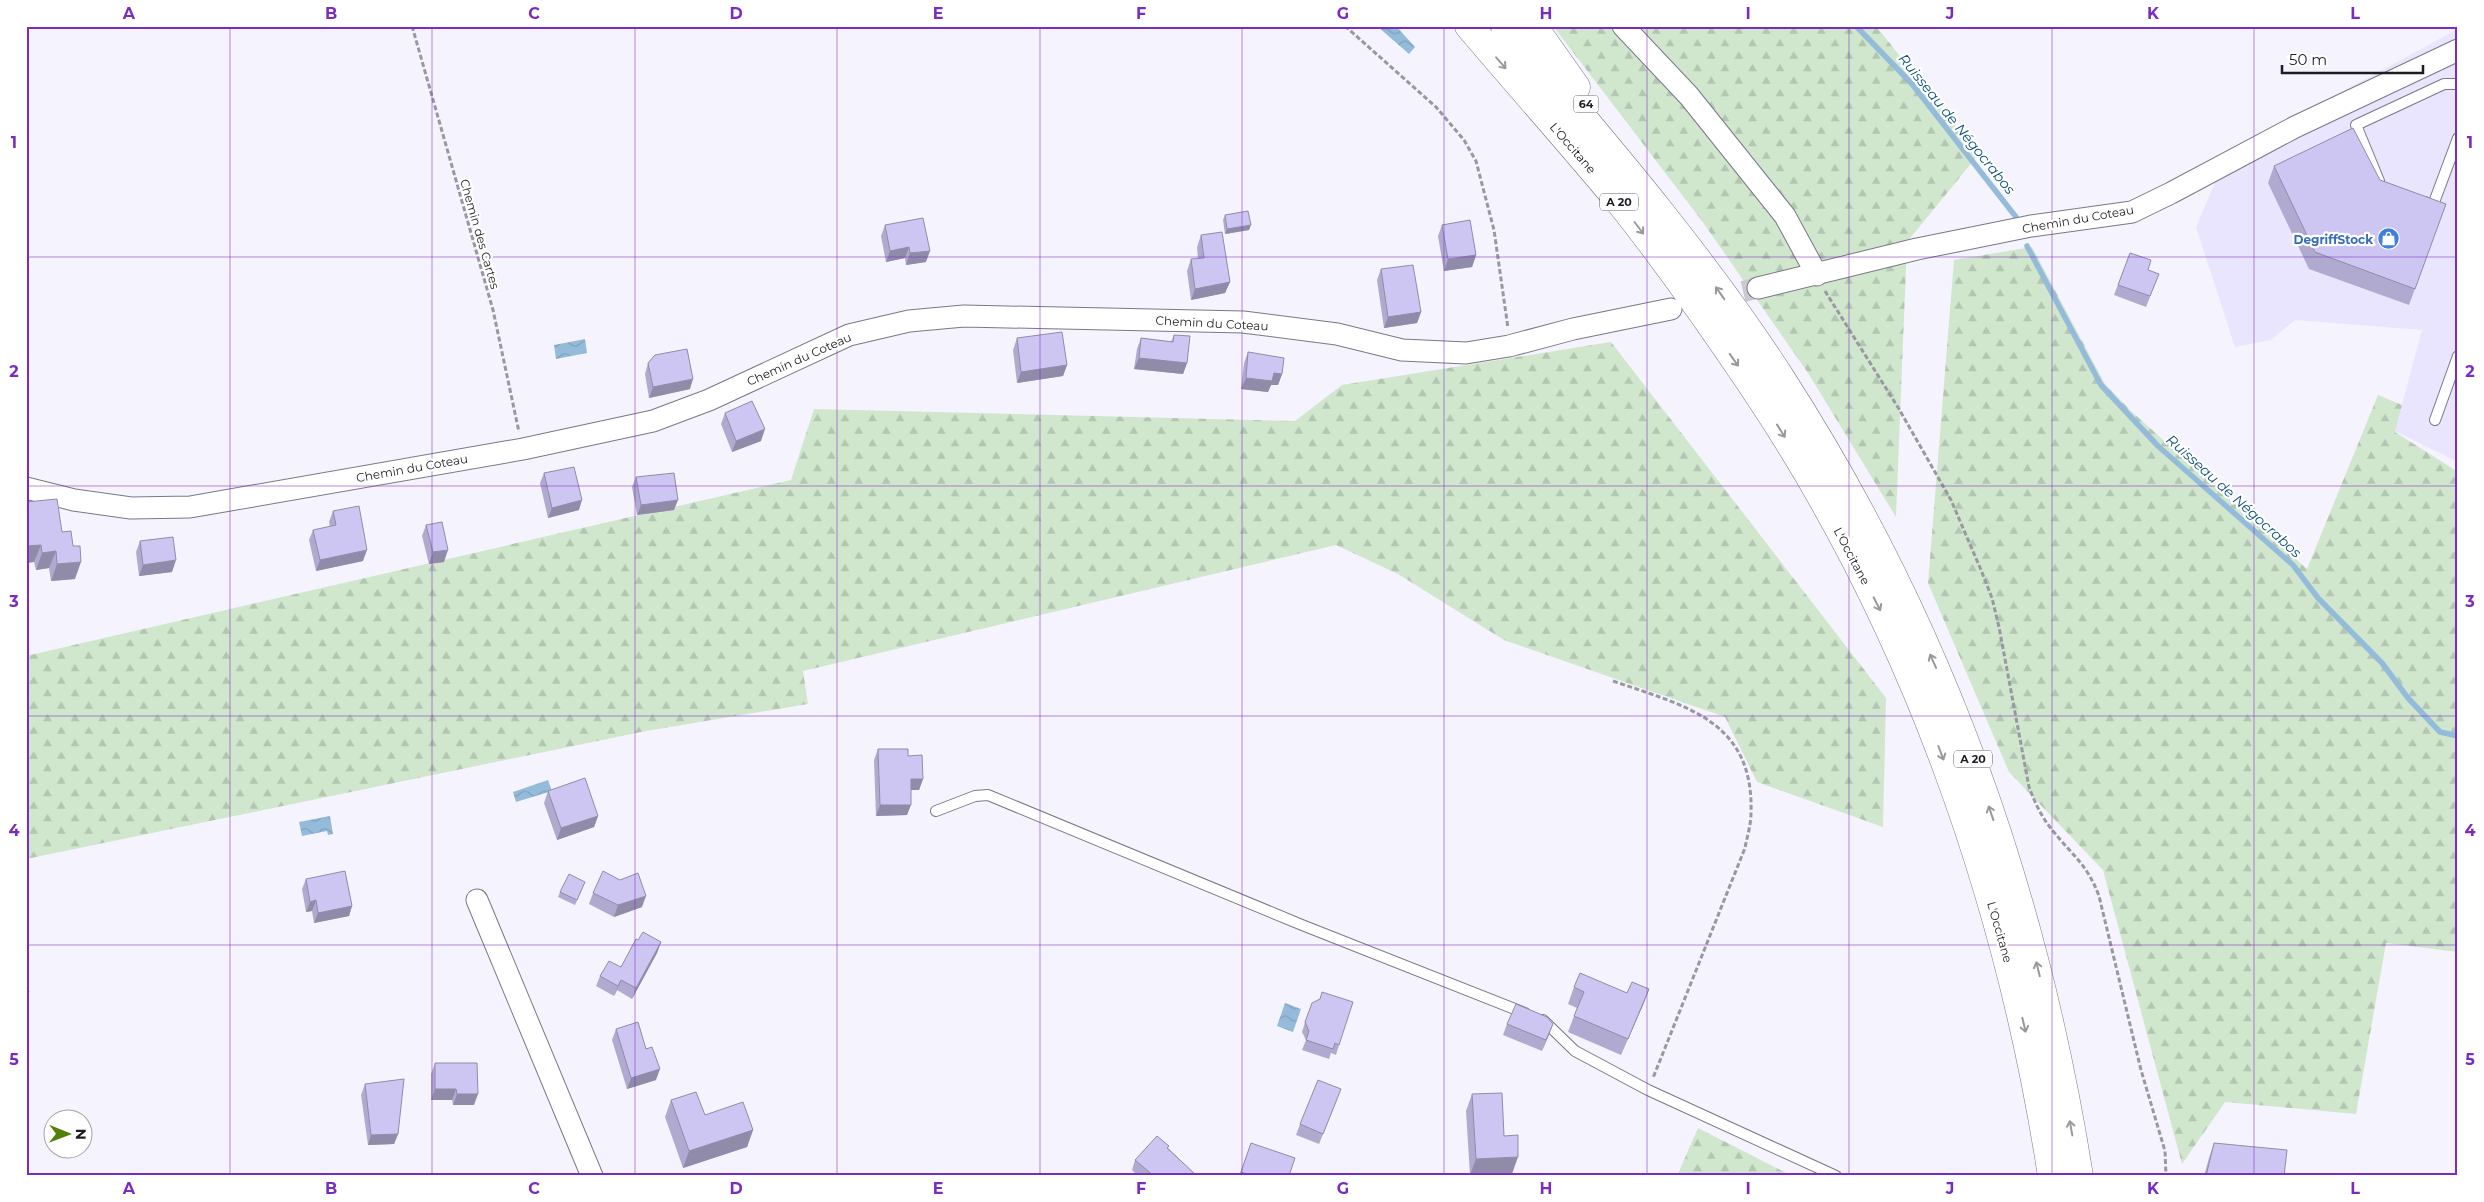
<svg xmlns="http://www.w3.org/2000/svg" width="2484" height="1202" font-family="Montserrat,sans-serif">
	<defs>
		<pattern id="forest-firs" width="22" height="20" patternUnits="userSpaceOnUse" patternTransform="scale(1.25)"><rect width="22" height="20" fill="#d0e7ce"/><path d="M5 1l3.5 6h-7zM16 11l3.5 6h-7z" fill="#b2c6b1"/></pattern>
		<pattern id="water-waves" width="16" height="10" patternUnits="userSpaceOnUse" patternTransform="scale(1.25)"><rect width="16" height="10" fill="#94bcda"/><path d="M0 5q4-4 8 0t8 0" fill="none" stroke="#7fa1bb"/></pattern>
	</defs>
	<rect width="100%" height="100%" fill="#f5f3fd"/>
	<path fill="#e9e5fe" d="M2458,29V462L2395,431L2422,330L2295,320L2271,340L2235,347L2196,227L2227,154Z"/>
	<path fill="url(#forest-firs)" d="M1553,26H1874L1880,31L1978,155L1907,242L1896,517L1808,373L1702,221Z
		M2032,247L2105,384L2131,411L2307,569L2378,395L2402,405L2395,432L2458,472V952L2386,943L2356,1114L2225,1102L2182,1164L2103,870L2009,772L1928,583L1954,260Z
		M1611,342L1886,698L1883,827L1757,782L1725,717L1504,640L1398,574L1336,545L803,671L808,704L646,731L26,859V656L791,480L814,409L1295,421L1342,385Z
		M1698,1128L1792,1176H1677Z"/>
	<path fill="url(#water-waves)" d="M1377,26H1396L1415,47L1409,54Z
		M585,339L587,353L556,359L554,345Z
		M548,780L552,791L516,802L513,792Z
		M330,816L333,834L328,835L327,831L302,836L299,822Z
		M1285,1003L1301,1009L1293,1032L1277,1026Z"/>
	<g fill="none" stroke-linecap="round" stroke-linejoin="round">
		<path stroke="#94bcda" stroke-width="5.5" d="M1856,26L1912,84L2016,217
			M2027,246L2101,385L2158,446L2293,565L2318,598L2382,663L2408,698L2440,732L2458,736"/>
		<path stroke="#cac8d1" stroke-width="21" stroke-dasharray="21 11" stroke-linecap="butt" d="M1712,299L1758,288"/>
		<defs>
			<path id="lane" d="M2379,181L2356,125L2444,84H2458
				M2425,202L2433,205L2458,138
				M2435,420L2458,356
				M936,811L975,796L988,795L1302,925L1525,1013
				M1543,1020L1575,1051L1648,1090L1836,1176"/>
			<path id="street" d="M1623,26L1689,96L1785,216L1817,275
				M1758,288L1917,249L2031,226L2132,212L2171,193L2295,127L2458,50
				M26,488L74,500L131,508L190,507L523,449L653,421L709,400L849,335L909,321L964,316L1243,322L1337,334L1402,350L1466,353L1509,346L1573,329L1671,309
				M477,900L592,1176"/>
			<path id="highway" d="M1469,26C1519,85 1570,142 1619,201C1667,261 1711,324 1754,388C1912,623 2009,897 2052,1176
				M1505,26C1601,139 1699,252 1780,377C1939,623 2033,887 2079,1176
				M1533,26L1576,87"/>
		</defs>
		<use href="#lane" stroke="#7a7887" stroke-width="12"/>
		<use href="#street" stroke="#7a7887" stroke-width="23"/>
		<use href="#highway" stroke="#7a7887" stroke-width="29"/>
		<path stroke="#9997a0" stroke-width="3" stroke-dasharray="5 2.5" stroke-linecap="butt" d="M412,26L493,310L519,432
			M1345,26L1436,107L1464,140L1476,161L1494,230L1508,328
			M1825,291L1899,409L1951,500L1981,570L1992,598L1999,627L2029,787C2035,803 2042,818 2053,831C2073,856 2087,864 2099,896L2141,1070L2165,1151L2166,1176
			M1613,681C1685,706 1754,720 1751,813C1751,825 1747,837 1745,848L1653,1078"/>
		<use href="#lane" stroke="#fff" stroke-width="10"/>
		<use href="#street" stroke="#fff" stroke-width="21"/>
		<use href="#highway" stroke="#fff" stroke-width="28"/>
	</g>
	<path fill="#b1aad0" d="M2274,166L2380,180L2446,204L2409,305L2309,269L2268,183Z
		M1225,215L1249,230L1225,234L1223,220Z
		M885,225L926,262L906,265L905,258L886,262L881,236Z
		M1442,225L1476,255L1472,267L1444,271L1438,236Z
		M1201,235L1230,282L1225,293L1191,300L1187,271L1191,259H1198L1197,247Z
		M2130,253L2148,270L2159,274L2146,307L2114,295Z
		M1381,269L1421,312L1417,323L1384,328L1377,280Z
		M1174,335L1187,363L1183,374L1134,369L1137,349L1141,338L1171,342Z
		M1017,338L1067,365L1063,376L1017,383L1013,350Z
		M1248,352L1282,374L1278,385H1271L1268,392L1241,389L1244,363Z
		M648,363L690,389L649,398L645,374Z
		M725,413L761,441L732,452L721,424Z
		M544,473L579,510L548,518L540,483Z
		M636,477L674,510L637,515L632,487Z
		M26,502L62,532L75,579L51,581L49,568L36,570L34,562L26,563Z
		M333,511L363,561L316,571L309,540L313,530L330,527L329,522Z
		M426,525L444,562L429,564L422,536Z
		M140,541L172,572L139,576L136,552Z
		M878,749L923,779L919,790H911L907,815L876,816L874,760Z
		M548,791L598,816L594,827L557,840L544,803Z
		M306,879L352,906L349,916L314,923L312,911L306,912L302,889Z
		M585,882L575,905L558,897L560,892Z
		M593,893L642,907L614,917L589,904Z
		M638,940L661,942L657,953L632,999L617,990L614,996L596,986L600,976L621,967Z
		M1574,987L1627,993L1649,989L1643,1005L1621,1055L1568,1032L1577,1008L1568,1004Z
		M1308,1013L1339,1045L1336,1055L1331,1053L1329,1059L1302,1050L1306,1040L1302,1032Z
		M1507,1024H1553L1542,1051L1503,1035Z
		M616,1029L656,1080L627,1089L612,1040Z
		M435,1063L474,1105H453L452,1100H431V1074Z
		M365,1084L398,1134L394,1144L368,1145L361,1095Z
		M1472,1094L1504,1136L1512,1174L1470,1175L1466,1111Z
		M671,1100L705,1115L753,1130L747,1147L683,1168L665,1117Z
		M1337,1100L1319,1144L1296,1135L1300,1124Z
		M1251,1143L1289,1176H1239Z
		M2214,1143L2284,1176H2204L2209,1158Z
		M1169,1146L1168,1148L1197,1176H1138L1132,1170L1135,1160Z"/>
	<path fill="#908ba9" d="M1251,225L1249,230L1225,234L1227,229Z
		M909,247L905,258L886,262L890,251Z
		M930,251L926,262L906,265L910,253Z
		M1476,255L1472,267L1444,271L1448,259Z
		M1230,282L1225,293L1191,300L1195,289Z
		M1421,312L1417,323L1384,328L1388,317Z
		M1139,358L1187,363L1183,374L1134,369Z
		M1067,365L1063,376L1017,383L1021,372Z
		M1274,373L1282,374L1278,385H1271L1268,392L1241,389L1246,378Z
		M693,379L690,389L649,398L653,387Z
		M765,429L761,441L732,452L736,441Z
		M582,500L579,510L548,518L552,508Z
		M678,500L674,510L637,515L641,505Z
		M41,545L34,562L26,563V546Z
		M367,550L363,561L316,571L320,560Z
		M448,550L444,562L429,564L433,552Z
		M56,551L49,568L36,570L42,553Z
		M176,560L172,572L139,576L143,565Z
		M81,562L75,579L51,581L57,564Z
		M911,779H923L919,790H907Z
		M880,805H911L907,815L876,816Z
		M598,816L594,827L557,840L561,828Z
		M646,896L642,907L614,917L618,905Z
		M316,900L312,911L306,912L310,902Z
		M352,906L349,916L314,923L318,913Z
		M661,942L657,953L632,999L636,988Z
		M621,980L617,990L614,996L618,986Z
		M1649,989L1643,1005L1621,1055L1628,1039Z
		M1553,1024L1549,1035L1542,1051L1546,1040Z
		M660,1069L656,1080L627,1089L631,1078Z
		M435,1089H456L452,1100H431Z
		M457,1094H478L474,1105H453Z
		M753,1130L747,1147L683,1168L689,1151Z
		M398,1134L394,1144L368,1145L371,1135Z
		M1518,1157L1512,1174L1470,1175L1476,1159Z"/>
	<path fill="#cec6f2" stroke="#908ba9" d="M2353,128L2380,180L2446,204L2415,289L2315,252L2274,166Z
		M1248,211L1251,225L1227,229L1225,215Z
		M923,218L930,251L910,253L909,247L890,251L885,225Z
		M1470,220L1476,255L1448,259L1442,225Z
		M1222,232L1230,282L1195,289L1191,259L1204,258L1201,235Z
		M2130,253L2151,260L2148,270L2159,274L2150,296L2118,285Z
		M1413,265L1421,312L1388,317L1381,269Z
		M1062,332L1067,365L1021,372L1017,338Z
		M1174,335L1190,336L1187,363L1139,358L1141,338L1173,342Z
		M687,349L693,379L653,387L648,363L655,355Z
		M1248,352L1284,358L1282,374L1274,373L1272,381L1246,378Z
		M752,401L765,429L736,441L725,413Z
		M574,467L582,500L552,508L544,473Z
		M674,473L678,500L641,505L636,477Z
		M57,499L62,532L71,531L73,546H80L81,562L57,564L56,551L42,553L41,545L26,546V502Z
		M359,506L367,550L320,560L313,530L336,525L333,511Z
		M442,522L448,550L433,552L426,525Z
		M173,537L176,560L143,565L140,541Z
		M878,749H908V756L922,755L923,779H911V805H880Z
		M585,778L598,816L561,828L548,791Z
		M345,871L352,906L318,913L316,900L310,902L306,879Z
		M603,871L620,880L638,873L646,896L618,905L593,893Z
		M569,874L585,882L577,900L560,892Z
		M643,932L661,942L636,988L621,980L618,986L600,976L609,961L621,967L636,939L638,940Z
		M1580,973L1627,993L1632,982L1649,989L1628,1039L1574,1016L1584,992L1574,987Z
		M26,984L29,992L26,993Z
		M1322,992L1353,1002L1339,1045L1335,1043L1333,1049L1306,1040L1309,1031L1305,1022L1312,1003L1320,999Z
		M1516,1004L1547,1017L1553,1024L1546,1040L1507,1024Z
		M638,1022L646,1049L652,1047L660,1069L631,1078L616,1029Z
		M435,1063H477L478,1094H457L456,1089H435Z
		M404,1079L398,1134L371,1135L365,1084Z
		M1318,1080L1341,1089L1323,1134L1300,1124Z
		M696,1092L705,1115L743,1102L753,1130L689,1151L671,1100Z
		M1502,1093L1504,1136L1518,1135V1157L1476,1159L1472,1094Z
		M1157,1136L1169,1146L1167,1148L1197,1176H1154L1135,1160Z
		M1251,1143L1295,1158L1289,1176H1252L1241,1172Z
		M2214,1143L2287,1150L2284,1176H2206Z"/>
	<defs><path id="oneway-shaft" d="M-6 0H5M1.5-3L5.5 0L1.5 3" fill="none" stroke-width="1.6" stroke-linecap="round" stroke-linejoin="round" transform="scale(1.25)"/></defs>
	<g stroke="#99999c">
		<use href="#oneway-shaft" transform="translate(1501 63) rotate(49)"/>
		<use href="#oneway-shaft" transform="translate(1639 228) rotate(53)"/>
		<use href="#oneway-shaft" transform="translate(1720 293) rotate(-125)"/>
		<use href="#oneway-shaft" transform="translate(1734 360) rotate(55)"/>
		<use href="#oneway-shaft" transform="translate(1781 431) rotate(58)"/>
		<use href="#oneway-shaft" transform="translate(1877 604) rotate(63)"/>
		<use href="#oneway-shaft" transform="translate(1933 661) rotate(-114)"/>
		<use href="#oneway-shaft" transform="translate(1941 753) rotate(69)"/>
		<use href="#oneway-shaft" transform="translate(1991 813) rotate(-109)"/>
		<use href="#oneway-shaft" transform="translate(2038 969) rotate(-104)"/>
		<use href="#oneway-shaft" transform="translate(2024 1025) rotate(77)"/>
		<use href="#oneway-shaft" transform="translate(2071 1128) rotate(-100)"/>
	</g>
	<path fill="none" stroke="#7b2cbf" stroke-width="1" stroke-opacity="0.55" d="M230,26V1176M432,26V1176M635,26V1176M837,26V1176M1040,26V1176M1242,26V1176M1444,26V1176M1647,26V1176M1849,26V1176M2052,26V1176M2254,26V1176M26,257H2458M26,486H2458M26,716H2458M26,945H2458"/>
	<defs>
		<symbol id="shop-disc" viewBox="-11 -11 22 22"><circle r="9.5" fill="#3f7fe0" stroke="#fff"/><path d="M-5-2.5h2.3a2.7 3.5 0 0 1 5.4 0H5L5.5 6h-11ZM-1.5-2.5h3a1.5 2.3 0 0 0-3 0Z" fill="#fff"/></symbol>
	</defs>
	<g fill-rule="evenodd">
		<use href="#shop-disc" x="2376" y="226" width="25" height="25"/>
	</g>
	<g text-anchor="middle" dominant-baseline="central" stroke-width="4.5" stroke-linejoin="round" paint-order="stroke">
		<g fill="#fff" stroke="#616064" stroke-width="1">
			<rect x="1573.5" y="95.5" width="25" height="17" rx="4"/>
			<rect x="1600" y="193.5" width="38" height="17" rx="4"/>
			<rect x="1954" y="750.5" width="38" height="17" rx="4"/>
		</g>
		<g font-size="11" font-weight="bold" fill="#1d1c22">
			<text x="1586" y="104">64</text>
			<text x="1619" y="202">A 20</text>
			<text x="1973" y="759">A 20</text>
		</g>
		<g font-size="12" fill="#1d1c22" stroke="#fff">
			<text transform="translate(1573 148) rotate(49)">L'Occitane</text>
			<text transform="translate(2078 219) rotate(-10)">Chemin du Coteau</text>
			<text transform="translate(480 234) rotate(74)">Chemin des Cartes</text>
			<text transform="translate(1212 323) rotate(3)">Chemin du Coteau</text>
			<text transform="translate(799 359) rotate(-24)">Chemin du Coteau</text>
			<text transform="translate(412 468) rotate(-10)">Chemin du Coteau</text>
			<text transform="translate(1852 556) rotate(62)">L'Occitane</text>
			<text transform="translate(2000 932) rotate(74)">L'Occitane</text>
		</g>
		<g font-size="12" font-weight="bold" fill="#366cbe" stroke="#fff" text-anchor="end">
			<text x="2373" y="239">DegriffStock</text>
		</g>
		<g font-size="14" font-style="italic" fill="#0d5078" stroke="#fff">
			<text transform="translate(1957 124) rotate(51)">Ruisseau de Négocrabos</text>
			<text transform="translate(2234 496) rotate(42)">Ruisseau de Négocrabos</text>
		</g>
	</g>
	<rect width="2484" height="1202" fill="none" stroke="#ffffff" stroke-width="55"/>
	<g transform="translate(68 1134) rotate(91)"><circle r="24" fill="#ffffff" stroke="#a5a4a7"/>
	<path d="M0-4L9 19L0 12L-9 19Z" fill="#538009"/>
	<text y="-8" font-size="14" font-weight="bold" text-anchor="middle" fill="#1d1c22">N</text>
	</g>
	<path d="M2282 65v8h141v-8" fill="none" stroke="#1d1c22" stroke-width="2.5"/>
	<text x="2289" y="65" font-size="15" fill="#1d1c22" stroke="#ffffff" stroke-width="4" paint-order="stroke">50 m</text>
	<rect x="28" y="28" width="2428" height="1146" fill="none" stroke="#7b2cbf" stroke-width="2"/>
	<g font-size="16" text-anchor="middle" font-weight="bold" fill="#7b2cbf">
		<text x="129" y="19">A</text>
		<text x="331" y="19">B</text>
		<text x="534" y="19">C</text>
		<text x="736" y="19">D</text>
		<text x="938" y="19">E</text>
		<text x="1141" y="19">F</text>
		<text x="1343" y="19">G</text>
		<text x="1546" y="19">H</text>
		<text x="1748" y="19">I</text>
		<text x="1950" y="19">J</text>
		<text x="2153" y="19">K</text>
		<text x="2355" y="19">L</text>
		<text x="14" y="148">1</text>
		<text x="2470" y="148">1</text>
		<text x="14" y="377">2</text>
		<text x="2470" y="377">2</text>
		<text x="14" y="607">3</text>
		<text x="2470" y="607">3</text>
		<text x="14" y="836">4</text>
		<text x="2470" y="836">4</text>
		<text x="14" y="1065">5</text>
		<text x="2470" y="1065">5</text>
		<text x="129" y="1194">A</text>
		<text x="331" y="1194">B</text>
		<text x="534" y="1194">C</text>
		<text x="736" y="1194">D</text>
		<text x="938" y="1194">E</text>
		<text x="1141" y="1194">F</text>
		<text x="1343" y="1194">G</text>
		<text x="1546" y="1194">H</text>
		<text x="1748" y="1194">I</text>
		<text x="1950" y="1194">J</text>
		<text x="2153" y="1194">K</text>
		<text x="2355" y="1194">L</text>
	</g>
</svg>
